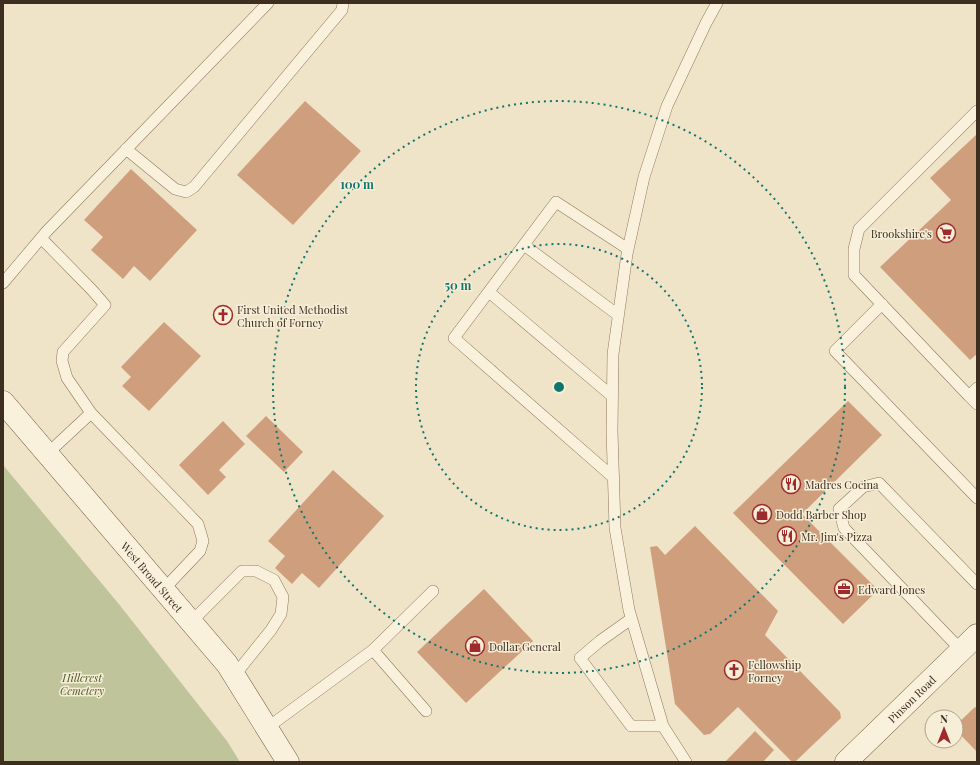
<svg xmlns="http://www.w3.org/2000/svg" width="980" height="765" font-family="'Playfair Display',serif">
	<rect width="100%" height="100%" fill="#f0e4c8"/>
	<path fill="#bfc49a" d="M3,465L118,603L227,741L240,762H3Z"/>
	<path fill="#cf9f7d" d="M305,101L361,151L293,225L237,175Z
		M977,134V354L970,360L880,267L951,200L930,178Z
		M131,169L197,230L150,281L134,266L123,279L91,250L103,237L84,220Z
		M164,322L201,356L149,411L122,386L131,377L121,367Z
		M848,401L882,435L802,514L878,590L843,624L733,513Z
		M266,416L303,452L284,472L246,436Z
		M223,421L245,444L219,470L226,477L208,495L179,465Z
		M333,470L384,516L319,588L302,573L292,584L275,568L285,556L268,541Z
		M695,526L778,611L765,635L840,712L841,718L795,762H792L738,707L710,734L704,735L675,704L650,547L657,546L665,555Z
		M484,589L533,641L466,703L417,652Z
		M975,707L977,708V752L956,730V725Z
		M755,731L774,750L763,762H725Z"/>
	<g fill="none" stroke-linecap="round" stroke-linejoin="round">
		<defs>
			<path id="service" d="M126,149L175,189L186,192L194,187L342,10L343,3
				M41,238L92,290L105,305L63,352L62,361L67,378L91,413
				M524,245L618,315
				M3,283L47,231L268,3
				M489,292L612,396
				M882,304L835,351L977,498
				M977,388L969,396L977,404
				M969,396L854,275V249L859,229L977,111
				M47,454L91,413L198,524L203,541L200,551L163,590
				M614,478L454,338L556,202L628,249
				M631,619L600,641L580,658L631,726H663
				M191,622L242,571H256L274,580L283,597L281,614L271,630L234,676
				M373,650L426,711
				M961,650L844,528L839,509L863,487L879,483L977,584
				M267,728L373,650L433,591
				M686,762L663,726L629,610L615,528L612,431L613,354L627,254L644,177L667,106L706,23L717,3"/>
			<g id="secondary">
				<path id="s1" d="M3,402L227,664L288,762"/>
				<path id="s2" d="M846,762L977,635"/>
			</g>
		</defs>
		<use href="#service" stroke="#8d765c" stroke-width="12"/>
		<use href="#secondary" stroke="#6f573f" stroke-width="23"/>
		<use href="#service" stroke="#faf1dc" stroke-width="11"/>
		<use href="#secondary" stroke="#faf1dc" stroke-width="22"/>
	</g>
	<g fill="none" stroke="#0f766e" stroke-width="2" stroke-dasharray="2 4">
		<circle cx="559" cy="387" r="143"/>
		<circle cx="559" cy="387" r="286"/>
	</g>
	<defs>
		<symbol id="supermarket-ring" viewBox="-11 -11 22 22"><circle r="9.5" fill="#f7eed8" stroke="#9e2a2b" stroke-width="1.5"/><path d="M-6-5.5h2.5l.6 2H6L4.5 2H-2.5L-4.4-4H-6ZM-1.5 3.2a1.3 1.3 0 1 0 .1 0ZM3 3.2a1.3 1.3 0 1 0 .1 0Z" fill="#9e2a2b"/></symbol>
		<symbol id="church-ring" viewBox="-11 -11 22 22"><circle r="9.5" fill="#f7eed8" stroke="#9e2a2b" stroke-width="1.5"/><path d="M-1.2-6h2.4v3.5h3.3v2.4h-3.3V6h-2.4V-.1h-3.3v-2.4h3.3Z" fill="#9e2a2b"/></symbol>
		<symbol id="restaurant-ring" viewBox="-11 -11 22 22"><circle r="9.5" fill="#f7eed8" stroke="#9e2a2b" stroke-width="1.5"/><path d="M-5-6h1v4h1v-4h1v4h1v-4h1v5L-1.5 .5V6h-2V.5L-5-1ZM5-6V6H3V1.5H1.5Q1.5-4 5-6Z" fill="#9e2a2b"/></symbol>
		<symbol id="shop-ring" viewBox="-11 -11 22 22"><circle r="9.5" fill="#f7eed8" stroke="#9e2a2b" stroke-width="1.5"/><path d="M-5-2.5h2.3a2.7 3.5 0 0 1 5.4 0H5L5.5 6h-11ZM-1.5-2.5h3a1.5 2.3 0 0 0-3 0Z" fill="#9e2a2b"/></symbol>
		<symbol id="office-ring" viewBox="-11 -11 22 22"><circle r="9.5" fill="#f7eed8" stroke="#9e2a2b" stroke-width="1.5"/><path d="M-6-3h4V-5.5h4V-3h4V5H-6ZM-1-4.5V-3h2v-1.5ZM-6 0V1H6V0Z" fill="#9e2a2b"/></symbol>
	</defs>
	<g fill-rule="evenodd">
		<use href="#supermarket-ring" x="935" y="222" width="22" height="22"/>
		<use href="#church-ring" x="212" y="304" width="22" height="22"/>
		<use href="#restaurant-ring" x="780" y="473" width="22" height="22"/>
		<use href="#shop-ring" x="751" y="503" width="22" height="22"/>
		<use href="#restaurant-ring" x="776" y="525" width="22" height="22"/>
		<use href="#office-ring" x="833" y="578" width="22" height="22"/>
		<use href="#shop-ring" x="464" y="635" width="22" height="22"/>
		<use href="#church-ring" x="723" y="659" width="22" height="22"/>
	</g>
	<g text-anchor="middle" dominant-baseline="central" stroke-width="3" stroke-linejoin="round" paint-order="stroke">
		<g font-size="11" fill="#3d2e20" stroke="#f7eed8" text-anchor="start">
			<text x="932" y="233" text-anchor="end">Brookshire's</text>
			<text x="237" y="309">First United Methodist<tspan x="237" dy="13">Church of Forney</tspan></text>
			<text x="805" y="484">Madres Cocina</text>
			<text x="776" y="514">Dodd Barber Shop</text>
			<text x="801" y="536">Mr. Jim's Pizza</text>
			<text x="858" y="589">Edward Jones</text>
			<text x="489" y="646">Dollar General</text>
			<text x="748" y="664">Fellowship<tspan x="748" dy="13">Forney</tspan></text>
		</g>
		<g font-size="11" fill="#3d2e20" stroke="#f7eed8">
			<text stroke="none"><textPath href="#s1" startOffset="230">West Broad Street</textPath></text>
			<text stroke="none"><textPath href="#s2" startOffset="91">Pinson Road</textPath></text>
		</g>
		<g font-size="11" font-style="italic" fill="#4d5a26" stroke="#f7eed8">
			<text x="82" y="677">Hillcrest<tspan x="82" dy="13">Cemetery</tspan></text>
		</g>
	</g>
	<circle cx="559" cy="387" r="6" fill="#0f766e" stroke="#f7eed8" stroke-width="2"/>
	<g font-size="12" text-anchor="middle" font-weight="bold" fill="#0f766e" stroke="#f7eed8" stroke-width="3" stroke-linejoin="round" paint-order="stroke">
		<text x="357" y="189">100 m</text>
		<text x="458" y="290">50 m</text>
	</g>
	<rect width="980" height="765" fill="none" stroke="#3d2e20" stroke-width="8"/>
	<g transform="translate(944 729)"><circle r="19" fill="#f7eed8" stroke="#ada18e"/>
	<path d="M0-3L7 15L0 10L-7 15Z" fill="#9e2a2b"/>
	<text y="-6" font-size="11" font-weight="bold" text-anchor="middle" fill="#3d2e20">N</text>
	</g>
</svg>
